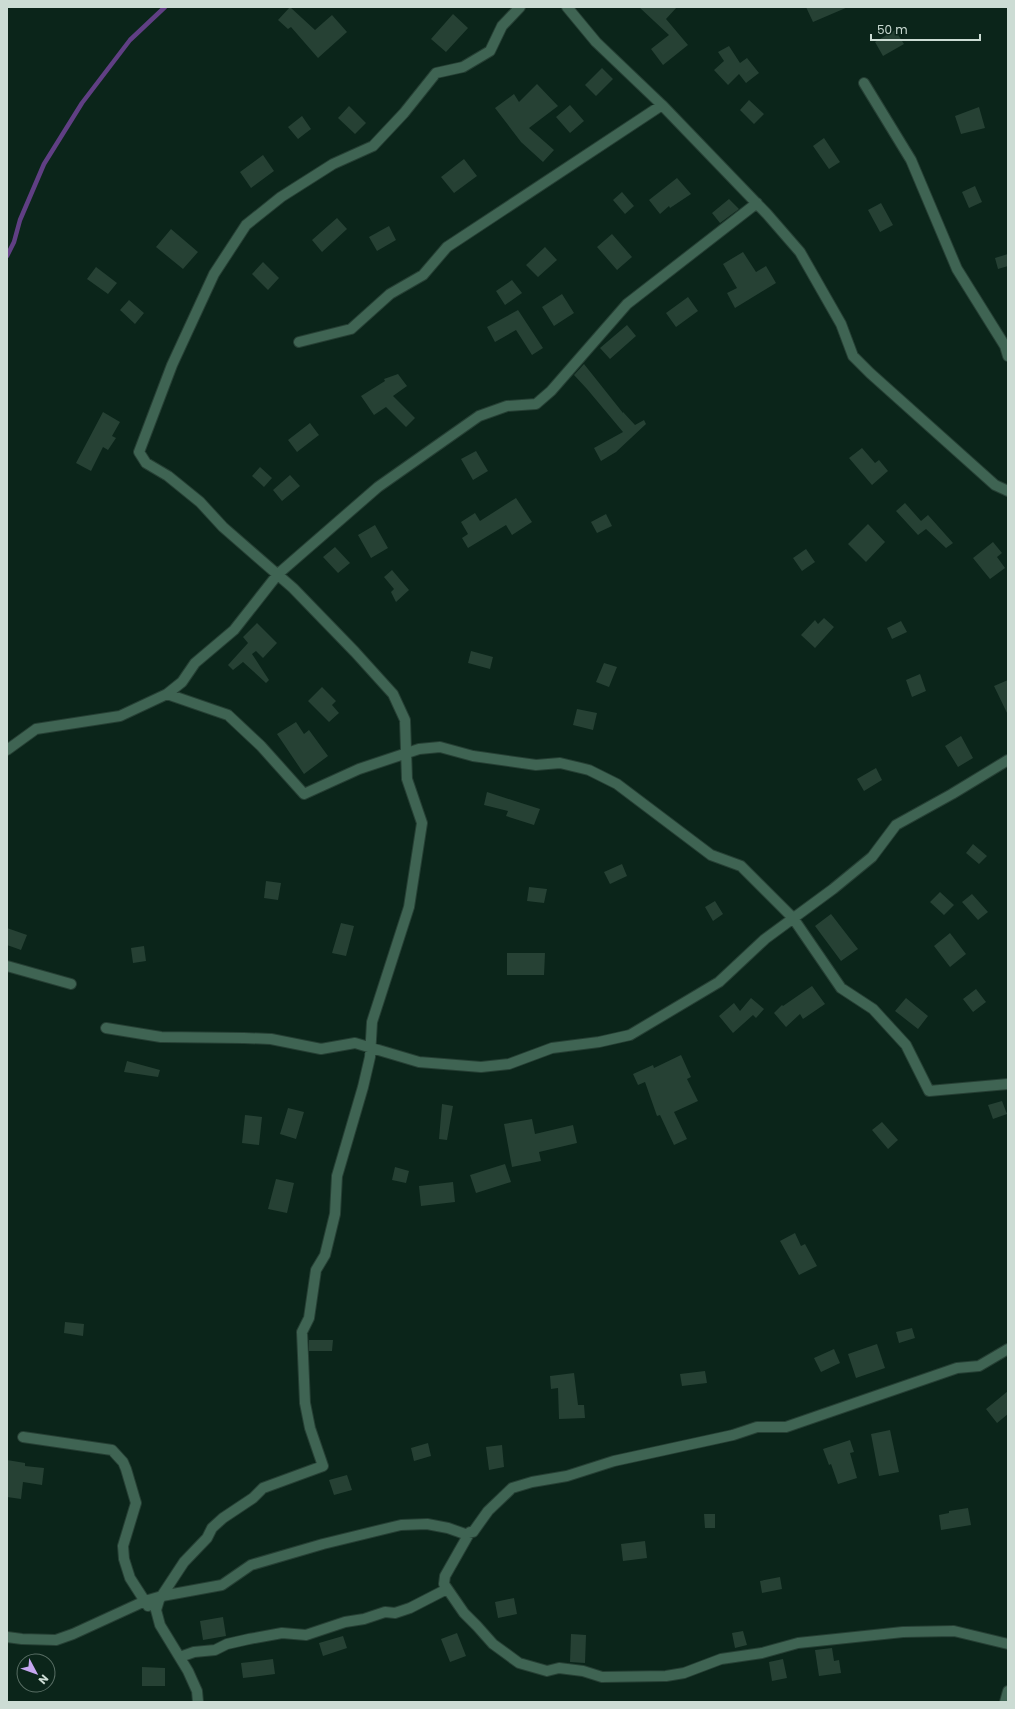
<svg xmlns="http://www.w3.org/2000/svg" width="1015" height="1709" font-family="Poppins,sans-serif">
	<rect width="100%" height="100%" fill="#0b251a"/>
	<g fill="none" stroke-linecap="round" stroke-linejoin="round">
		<path stroke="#603f84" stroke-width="4.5" d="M7,256L14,242L20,220L44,164L82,103L130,40L165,7"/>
	</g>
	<path fill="#264134" d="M290,7L315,30L332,15L347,32L318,58L291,27L288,29L278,20Z
		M639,7H677L666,19L688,45L663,65L651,49L669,35Z
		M806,7H848L813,22Z
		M453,14L468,28L446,52L431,39Z
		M895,30L904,44L883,56L875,42Z
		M729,46L740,63L747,58L759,73L746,83L739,74L728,85L714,70L724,61L718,52Z
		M602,68L613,79L596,96L585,85Z
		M537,84L558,106L529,128L554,150L543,162L521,142L495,108L514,94L519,102Z
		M749,100L764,114L754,124L740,110Z
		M570,105L584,121L570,133L556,117Z
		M349,106L366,123L355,134L338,118Z
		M979,107L985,128L961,134L955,116Z
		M302,116L311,129L298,139L288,127Z
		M824,138L840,162L829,169L813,146Z
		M263,155L274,171L251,188L240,172Z
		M464,159L477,176L454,193L441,177Z
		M677,178L691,194L670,208L669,206L660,214L649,200Z
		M975,186L982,202L969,208L962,192Z
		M622,192L634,206L625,214L613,200Z
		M729,199L739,209L720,223L712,213Z
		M881,203L893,225L880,232L868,210Z
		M337,218L347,229L322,252L312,240Z
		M389,226L396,240L377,251L369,237Z
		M171,229L198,252L183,269L156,247Z
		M612,234L632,257L617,270L597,247Z
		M545,247L557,260L538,277L526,265Z
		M743,252L756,272L766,266L776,283L735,308L727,293L737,288L723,264Z
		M1008,254V266L998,269L995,258Z
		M263,262L279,278L268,290L252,274Z
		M96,267L117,283L108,294L87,279Z
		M512,280L522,293L505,305L496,291Z
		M562,294L574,313L554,326L542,307Z
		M688,297L698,311L676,327L666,313Z
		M129,300L144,313L135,324L120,310Z
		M518,310L543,348L532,355L516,330L495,342L487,327Z
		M627,325L636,336L610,359L600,348Z
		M584,364L623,413V412L635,425L644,420L646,424L616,452L601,461L594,448L623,432L587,389L574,375Z
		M398,374L407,386L393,396L415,418L406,427L386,407L374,415L361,396L385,381L384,379Z
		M103,412L120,422L112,436L116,438L108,450L103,447L91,471L76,463Z
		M310,423L319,435L297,452L288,440Z
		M862,448L875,463L879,460L888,471L872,485L849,458Z
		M476,451L488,471L473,480L461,459Z
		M260,467L272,478L264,487L252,476Z
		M290,475L300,486L282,501L273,490Z
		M516,498L532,522L512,535L506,525L468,548L462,538L468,534L461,522L475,513L480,521Z
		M905,503L921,521L928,515L953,543L946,548L926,529L918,535L896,511Z
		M606,514L612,526L597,533L591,522Z
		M868,524L885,542L866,562L848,544Z
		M375,525L388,548L371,558L358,535Z
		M993,542L1002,553L997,557L1005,568L990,579L973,558Z
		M335,547L350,563L338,573L323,557Z
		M806,549L815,562L802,571L793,558Z
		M392,570L409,590L396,602L391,592L394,589L384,577Z
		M824,618L834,627L815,648L801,635L815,620L818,624Z
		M901,621L907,632L892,639L887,628Z
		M257,623L277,643L263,658L256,651L252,654L269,680L266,683L243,662L233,670L228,665L248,643L243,637Z
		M471,651L493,657L490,669L468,663Z
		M604,663L617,667L609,687L596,682Z
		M920,674L926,691L912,697L906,680Z
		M1008,680V715L994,686Z
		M322,687L336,701L332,705L339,713L329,722L308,701Z
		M577,709L597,713L593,730L573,725Z
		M296,722L304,734L309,730L328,756L304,774L277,734Z
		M961,736L973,758L958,767L945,746Z
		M876,768L882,780L864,791L857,779Z
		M487,792L540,809L534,825L506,816L508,811L484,805Z
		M973,844L987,856L979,864L966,853Z
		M622,864L627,876L610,884L604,872Z
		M266,881L281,883L278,900L264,898Z
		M529,887L547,889L544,903L527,901Z
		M940,892L954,905L944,915L930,902Z
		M972,894L988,912L978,920L962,902Z
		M715,901L723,914L713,921L705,907Z
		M831,914L858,949L841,961L815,926Z
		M341,923L354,926L346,956L332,953Z
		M7,928L27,935L21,950L7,945Z
		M950,933L966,954L950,967L934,946Z
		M144,946L146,961L133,963L131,948Z
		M507,953H545L544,975H507Z
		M812,986L825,1004L803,1019L800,1014L786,1027L774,1013L782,1005L783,1006Z
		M976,989L986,1002L973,1012L963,999Z
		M751,998L764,1009L756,1018L753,1015L733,1033L719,1016L734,1003L740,1011Z
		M906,998L928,1016L918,1029L895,1011Z
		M681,1055L691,1077L687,1079L698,1101L674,1112L687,1139L674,1145L660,1115L657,1116L645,1082L638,1085L633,1074L653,1065L654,1068Z
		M127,1061L160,1070L158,1077L124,1072Z
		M1002,1101L1007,1114L993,1119L988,1105Z
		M442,1104L453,1106L447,1140L439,1139Z
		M288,1108L304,1112L296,1139L280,1134Z
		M245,1115L262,1117L259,1145L242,1143Z
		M532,1119L535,1134L573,1125L577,1143L539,1152L541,1161L512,1167L504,1124Z
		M882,1122L898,1140L888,1149L872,1130Z
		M505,1164L511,1182L476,1193L470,1175Z
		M395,1167L409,1171L406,1183L392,1180Z
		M276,1179L294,1183L287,1213L268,1209Z
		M453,1182L455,1202L421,1206L419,1186Z
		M795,1233L801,1246L805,1244L817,1266L799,1275L780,1241Z
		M65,1322L84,1324L83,1336L64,1333Z
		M912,1328L915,1338L899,1343L896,1332Z
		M309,1340H333L332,1351H309Z
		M877,1344L885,1368L856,1378L848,1354Z
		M834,1349L840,1363L821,1372L814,1358Z
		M705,1371L707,1383L682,1386L680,1374Z
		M574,1373L578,1405H584L585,1418L559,1419L558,1388L551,1389L550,1376Z
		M1008,1391V1414L997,1423L986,1409Z
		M890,1430L899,1472L879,1476L871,1434Z
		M850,1440L854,1452L850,1453L857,1478L838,1484L831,1464L829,1465L823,1449Z
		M428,1443L431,1456L414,1461L411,1448Z
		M502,1445L504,1467L489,1470L486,1447Z
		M7,1460L25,1463V1466L44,1468L42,1485L23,1482L21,1499L7,1497Z
		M347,1475L352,1490L334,1495L329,1480Z
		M968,1508L971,1525L941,1530L939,1515L949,1513V1511Z
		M704,1514H715V1528H705Z
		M645,1541L647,1558L623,1561L621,1544Z
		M780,1577L782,1589L762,1593L760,1581Z
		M514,1598L517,1614L498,1618L495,1602Z
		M223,1617L226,1636L203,1640L200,1621Z
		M743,1631L747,1645L735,1648L732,1633Z
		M457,1633L466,1656L450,1662L441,1639Z
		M571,1634L586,1635L585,1663L570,1662Z
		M343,1636L347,1648L323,1656L319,1643Z
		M832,1648L834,1661L839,1660L841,1673L819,1676L815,1650Z
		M273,1659L275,1674L243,1678L241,1663Z
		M783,1659L787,1678L772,1681L769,1662Z
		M142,1667L165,1668V1686H142Z"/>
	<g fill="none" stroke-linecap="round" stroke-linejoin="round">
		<defs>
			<path id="street" d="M567,7L596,42L662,105L767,214L800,252L841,324L853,356L870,373L995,485L1008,491
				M864,83L911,160L957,269L1005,346L1008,356
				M299,342L351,329L390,294L423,275L447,247L662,105
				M167,694L182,682L195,663L234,630L278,574L378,487L479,416L507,406L536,404L551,391L627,304L757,203
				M7,750L36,729L120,716L167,694L228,715L261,746L304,794L359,769L419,749L440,747L473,756L536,765L560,763L589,770L617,784L711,855L741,866L793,918L841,988L873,1009L906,1045L929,1091L1008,1084
				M7,966L71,984
				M106,1028L161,1037L244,1038L271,1039L321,1049L355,1043L419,1062L481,1067L509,1064L552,1048L599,1042L630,1035L719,982L765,939L833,889L872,857L896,825L952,794L1008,760
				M23,1437L112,1450L123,1462L126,1469L136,1503L123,1546L124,1559L130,1578L148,1606
				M470,1532L445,1576L444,1584L464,1613L477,1626L493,1644L519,1663L547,1671L559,1668L583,1671L602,1677L666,1676L684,1673L721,1659L762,1653L798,1643L903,1632L954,1631L1008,1644
				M7,1637L22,1639L56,1640L73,1634L145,1601L162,1596L222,1585L251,1565L323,1544L401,1525L427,1524L448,1528L465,1534L473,1532L488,1511L512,1488L532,1482L567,1476L614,1461L733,1435L757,1427H786L957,1368L979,1366L1008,1349
				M180,1657L194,1652L215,1650L227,1644L249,1639L282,1633L306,1635L345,1622L364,1619L385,1612L395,1613L410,1608L447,1589
				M198,1702L197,1691L188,1671L160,1625L156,1610L159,1600L184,1562L207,1538L212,1528L223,1518L253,1498L263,1488L323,1466L310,1428L305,1403L302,1332L309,1318L316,1270L325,1255L335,1214L337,1176L363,1087L370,1057L372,1022L409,907L422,823L407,779L405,720L393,694L355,652L293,588L223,527L200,502L168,476L146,463L139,452L172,365L214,274L246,225L281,197L333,164L373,146L404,113L436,73L463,67L490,51L502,26L520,7
				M1005,1702L1008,1691"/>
		</defs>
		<use href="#street" stroke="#263f34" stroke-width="12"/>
		<use href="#street" stroke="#3f6453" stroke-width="10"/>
	</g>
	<rect width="1015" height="1709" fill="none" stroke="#ccdcd4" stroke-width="16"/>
	<g transform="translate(36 1673) rotate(131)"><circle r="19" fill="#0b251a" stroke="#586e64"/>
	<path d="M0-3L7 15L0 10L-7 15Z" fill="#c6a6f0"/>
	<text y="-6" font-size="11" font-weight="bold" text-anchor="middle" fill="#ccdcd4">N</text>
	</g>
	<path d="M871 34v6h109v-6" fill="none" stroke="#ccdcd4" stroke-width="2"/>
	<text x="877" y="34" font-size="12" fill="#ccdcd4" stroke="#0b251a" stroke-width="3" paint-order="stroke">50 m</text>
</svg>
